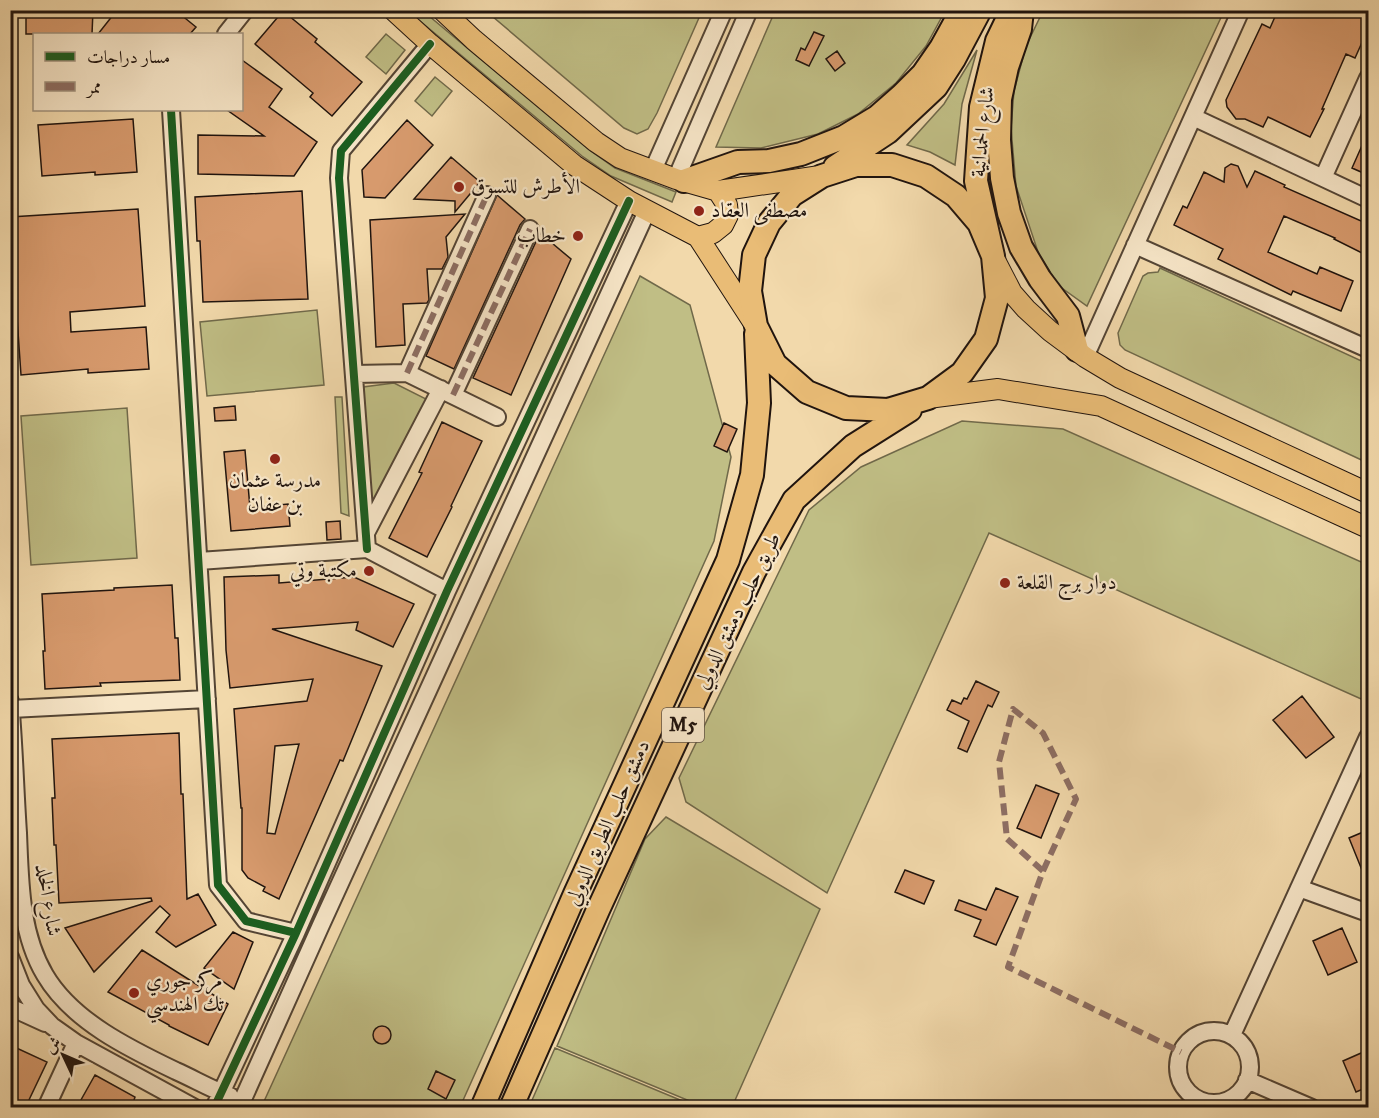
<svg xmlns="http://www.w3.org/2000/svg" width="1379" height="1118" font-family="'IM FELL DW Pica',Amiri,serif">
	<rect width="100%" height="100%" fill="#f2d9ab"/>
	<filter id="stains"><feTurbulence type="fractalNoise" baseFrequency=".00333" numOctaves="4"/><feColorMatrix values="0 0 0 0 .2 0 0 0 0 .09 0 0 0 0 .02 0 0 0 .5 -.17"/></filter>
	<radialGradient id="worn" r=".72"><stop offset=".6" stop-color="#630" stop-opacity="0"/><stop offset="1" stop-color="#630" stop-opacity=".3"/></radialGradient>
	<path fill="#c0be85" stroke="#70694a" stroke-width="1.5" d="M408,11H423L588,149L615,168L676,192L672,202L611,176L582,156Z
		M486,11H702L657,113L648,129L637,134L624,128Z
		M775,11H945L926,46L896,83L858,114L818,134L761,148L716,147Z
		M1043,11H1224L1087,306L1059,286L1039,255L1016,186L1011,128L1014,91L1026,46Z
		M386,34L405,50L386,74L366,57Z
		M977,50L962,104L955,165L930,152L907,145L944,104Z
		M435,77L452,91L432,116L415,101Z
		M1160,268L1368,364V463L1125,350L1120,345L1118,333L1143,276L1148,273L1158,272Z
		M640,276L690,305L731,457L714,541L460,1107L261,1108Z
		M317,310L324,385L207,396L200,322Z
		M394,383L428,400L372,516L363,387Z
		M335,397H342L349,516L341,513Z
		M127,408L137,558L31,565L21,416Z
		M962,421L1063,429L1368,565V702L989,533L827,893L686,802L679,778L809,510L861,467Z
		M666,817L820,909L732,1107H704L557,1046L645,839Z
		M555,1048L697,1107H529Z"/>
	<path fill="#d79a6d" stroke="#20140e" stroke-width="1.5" fill-rule="evenodd" d="M26,10H93L92,34H26Z
		M117,10H175L196,27L190,34H98Z
		M1278,10H1350L1368,19V29L1355,58L1346,54L1322,109H1324L1310,137L1268,117L1263,127L1245,119H1236L1227,107L1226,100L1262,24L1270,28Z
		M283,11L317,39L315,42L362,82L332,116L310,97L313,93L255,44Z
		M814,32L824,36L809,66L796,60L801,48L805,50Z
		M837,51L845,63L835,71L826,59Z
		M242,60L282,89L269,107L317,142L294,176L198,174V135L264,136L227,110H242Z
		M133,119L137,172L95,175V172L42,176L38,125Z
		M407,120L433,145L385,198L364,197L362,170Z
		M1368,132V175L1352,168Z
		M451,157L480,182L455,212V201L414,199Z
		M1231,164L1238,166L1247,187L1255,171L1285,185L1284,187L1368,224V256L1334,239L1335,238L1284,216L1268,252L1317,274L1320,267L1353,281L1341,311L1293,291L1291,295L1218,259L1223,249L1174,225L1183,206L1187,208L1204,172L1224,182L1225,168Z
		M302,191L308,299L203,302L200,241H197L195,197Z
		M497,195L525,219L520,225L454,369L426,356Z
		M138,209L145,306L70,312L71,332L146,327L149,369L88,373V369L21,375L10,217Z
		M465,214L446,237L448,257L442,269H427L429,300L427,303L403,304L405,345L376,347L370,220Z
		M540,233L571,259L511,395L473,378Z
		M235,406L236,420L215,421L214,408Z
		M442,422L482,441L451,506L452,507L427,557L389,538L422,473L419,472Z
		M724,423L737,429L727,452L714,446Z
		M245,450L250,508L288,504L290,526L231,531L224,452Z
		M340,521L341,539L327,540L326,522Z
		M279,575V583L354,577L414,604L393,647L356,630L358,622L272,629L382,666L343,761L340,760L279,899L263,891L265,887L248,878L242,870V808H241L234,709L307,701L313,679L230,688L226,650L224,577ZM299,744L275,834L267,833L275,746Z
		M172,585L175,638H178L180,680L100,683L101,686L45,689L43,651H45L42,594L114,590V588Z
		M976,681L999,692L992,707L988,705L967,752L958,748L969,721L947,710L952,700L961,704L964,698L967,699Z
		M1302,696L1334,737L1306,758L1273,720Z
		M179,733L181,794H183L187,899L198,894L216,925L176,947L156,932L170,915L160,906L94,972L65,928L152,901L151,898L59,903L56,845H54L52,798H55L52,739Z
		M1036,785L1059,794L1041,838L1017,828Z
		M1368,830V885L1349,838Z
		M905,870L934,881L924,904L895,892Z
		M996,888L1018,897L996,945L974,936L981,920L955,910L959,900L986,910Z
		M1342,928L1357,962L1328,975L1313,941Z
		M233,932L253,942L234,989L204,968Z
		M142,950L228,1004L208,1045L169,1026V1025L108,992Z
		M373 1035a9 9 0 1 1 18 0a9 9 0 1 1-18 0Z
		M10,1045L47,1062L27,1104L10,1097Z
		M1368,1050V1087L1356,1092L1343,1061Z
		M436,1071L455,1080L446,1099L428,1089Z
		M95,1075L135,1097L134,1100L151,1107H77Z"/>
	<g fill="none" stroke-linecap="round" stroke-linejoin="round">
		<defs>
			<path id="minor" d="M226,34L245,10
				M171,110L218,885L246,921L296,933
				M1193,117L1368,199
				M653,170L724,10
				M1323,178L1368,78
				M676,179L749,10
				M1135,245L1368,349
				M1085,357L1241,10
				M407,373L487,195
				M354,374L407,373L497,417
				M453,395L530,229
				M366,533L441,389
				M367,549L339,178L341,151L430,44
				M199,561L367,549L447,591
				M10,701C14,745 15,789 18,833C20,881 20,933 45,975C72,1021 130,1049 176,1071C194,1079 211,1089 230,1096
				M11,709L207,699
				M1299,888L1368,913
				M10,957L21,985L36,1009L52,1026L76,1043L195,1108
				M10,1007L45,1023
				M1178 1067a36 36 0 1 1 72 0a36 36 0 1 1-72 0Z
				M1232,1035L1368,737
				M1247,1080L1312,1108
				M46,1108L76,1043
				M214,1108L296,933L447,591L629,201
				M239,1108L321,925L647,211"/>
			<path id="major" d="M393,10L430,44L574,165L629,201L698,237L755,325
				M442,10L474,40L596,142L620,158L676,179L718,191L820,176
				M698,237L713,233L723,225L728,215L727,205L718,191
				M996,262L1012,293L1026,309L1050,331L1085,357L1120,378L1368,493
				M928,398L998,389L1101,406L1368,528"/>
			<path id="highway" d="M1022,10L1020,29L1007,67L1000,99L999,140L1002,178L1009,213L1021,247L1040,279L1068,316L1077,350
				M835,167L888,132L936,87L954,59L980,10
				M684,181L738,162L769,161L801,154L844,137L877,117L902,95L923,74L941,48L962,10
				M993,256L979,223L956,196L926,176L892,165H856L822,176L792,195L769,223L754,255L750,291L756,326L775,364L807,392L846,408L888,410L928,398L962,373L986,339L997,298L993,256L976,181L981,107L997,41L1012,10
				M482,1108L575,894L728,560L752,475L759,403L756,334
				M511,1108L598,910L754,572L794,500L853,446L910,410"/>
		</defs>
		<use href="#minor" stroke="#544535" stroke-width="20"/>
		<use href="#major" stroke="#20140e" stroke-width="22"/>
		<use href="#highway" stroke="#20140e" stroke-width="26"/>
		<use href="#minor" stroke="#f7e6c8" stroke-width="16"/>
		<use href="#major" stroke="#e9bc76" stroke-width="20"/>
		<use href="#highway" stroke="#e9bc76" stroke-width="22"/>
		<path stroke="#8d6e63" stroke-width="6" stroke-dasharray="12 6" stroke-linecap="butt" d="M407,373L487,195
			M453,395L530,229
			M1043,871L1007,839L999,762L1013,709L1043,733L1076,799L1043,871L1008,967L1181,1052"/>
		<defs>
			<path id="cycleway" d="M171,110L218,885L246,921L296,933
				M367,549L339,178L341,151L430,44
				M214,1108L296,933L447,591L629,201"/>
		</defs>
		<use href="#cycleway" stroke="#f7e6c8" stroke-width="11"/>
		<use href="#cycleway" stroke="#1b5e20" stroke-width="8"/>
	</g>
	<g fill="#8f2418" stroke="#f7e6c8" stroke-width="2">
		<circle cx="459" cy="187" r="6"/>
		<circle cx="699" cy="211" r="6"/>
		<circle cx="578" cy="236" r="6"/>
		<circle cx="275" cy="459" r="6"/>
		<circle cx="369" cy="571" r="6"/>
		<circle cx="1005" cy="583" r="6"/>
		<circle cx="134" cy="993" r="6"/>
	</g>
	<g text-anchor="middle" dominant-baseline="central" stroke-width="4.5" stroke-linejoin="round" paint-order="stroke">
		<rect fill="#f7e6c8" stroke="#605346" stroke-width="1.5" x="662" y="708" width="42" height="34" rx="4.5"/>
		<g font-size="20" font-weight="bold" fill="#20140e">
			<text x="683" y="725">M5</text>
		</g>
		<g font-size="21" fill="#20140e" stroke="#f7e6c8">
			<text transform="translate(983 132) rotate(-84)">شارع الحمدانية</text>
			<text transform="translate(738 611) rotate(-64)">طريق حلب دمشق الدولي</text>
			<text transform="translate(608 823) rotate(-66)">دمشق حلب الطريق الدولي</text>
			<text transform="translate(48 900) rotate(81)">شارع الخلد</text>
		</g>
		<g font-size="21" fill="#20140e" stroke="#f7e6c8" text-anchor="start">
			<text x="471" y="187">الأطرش للتسوق</text>
			<text x="711" y="211">مصطفى العقاد</text>
			<text x="566" y="236" text-anchor="end">خطاب</text>
			<text x="275" y="481" text-anchor="middle">مدرسة عثمان<tspan x="275" dy="24">بن عفان</tspan></text>
			<text x="357" y="571" text-anchor="end">مكتبة وتي</text>
			<text x="1017" y="583">دوار برج القلعة</text>
			<text x="146" y="981">مركز جوري<tspan x="146" dy="24">تك الهندسي</tspan></text>
		</g>
	</g>
	<rect width="1379" height="1118" fill="none" stroke="#f2d9ab" stroke-width="36"/>
	<rect x="12" y="12" width="1355" height="1094" fill="none" stroke="#20140e" stroke-width="3"/>
	<rect x="18" y="18" width="1343" height="1082" fill="none" stroke="#20140e" stroke-width="1.5"/>
	<rect x="33" y="33" width="210" height="78" fill="#f7e6c8" stroke="#a1927e" stroke-width="1.5"/>
	<rect x="45" y="52" width="30" height="9" fill="#1b5e20" stroke="#a1927e" stroke-width="1.5"/>
	<text x="87" y="63" font-size="18" fill="#20140e">مسار دراجات</text>
	<rect x="45" y="82" width="30" height="9" fill="#8d6e63" stroke="#a1927e" stroke-width="1.5"/>
	<text x="87" y="93" font-size="18" fill="#20140e">ممر</text>
	<g transform="translate(63 1055) rotate(314)" stroke="#f7e6c8" stroke-width="4.5" paint-order="stroke">
	<path d="M0-4.5L10 22L0 15L-10 22Z" fill="#20140e"/>
	<text y="-9" font-size="16" font-weight="bold" text-anchor="middle" fill="#20140e">ش</text>
	</g>
	<rect width="100%" height="100%" filter="url(#stains)"/>
	<rect width="100%" height="100%" fill="url(#worn)"/>
</svg>
